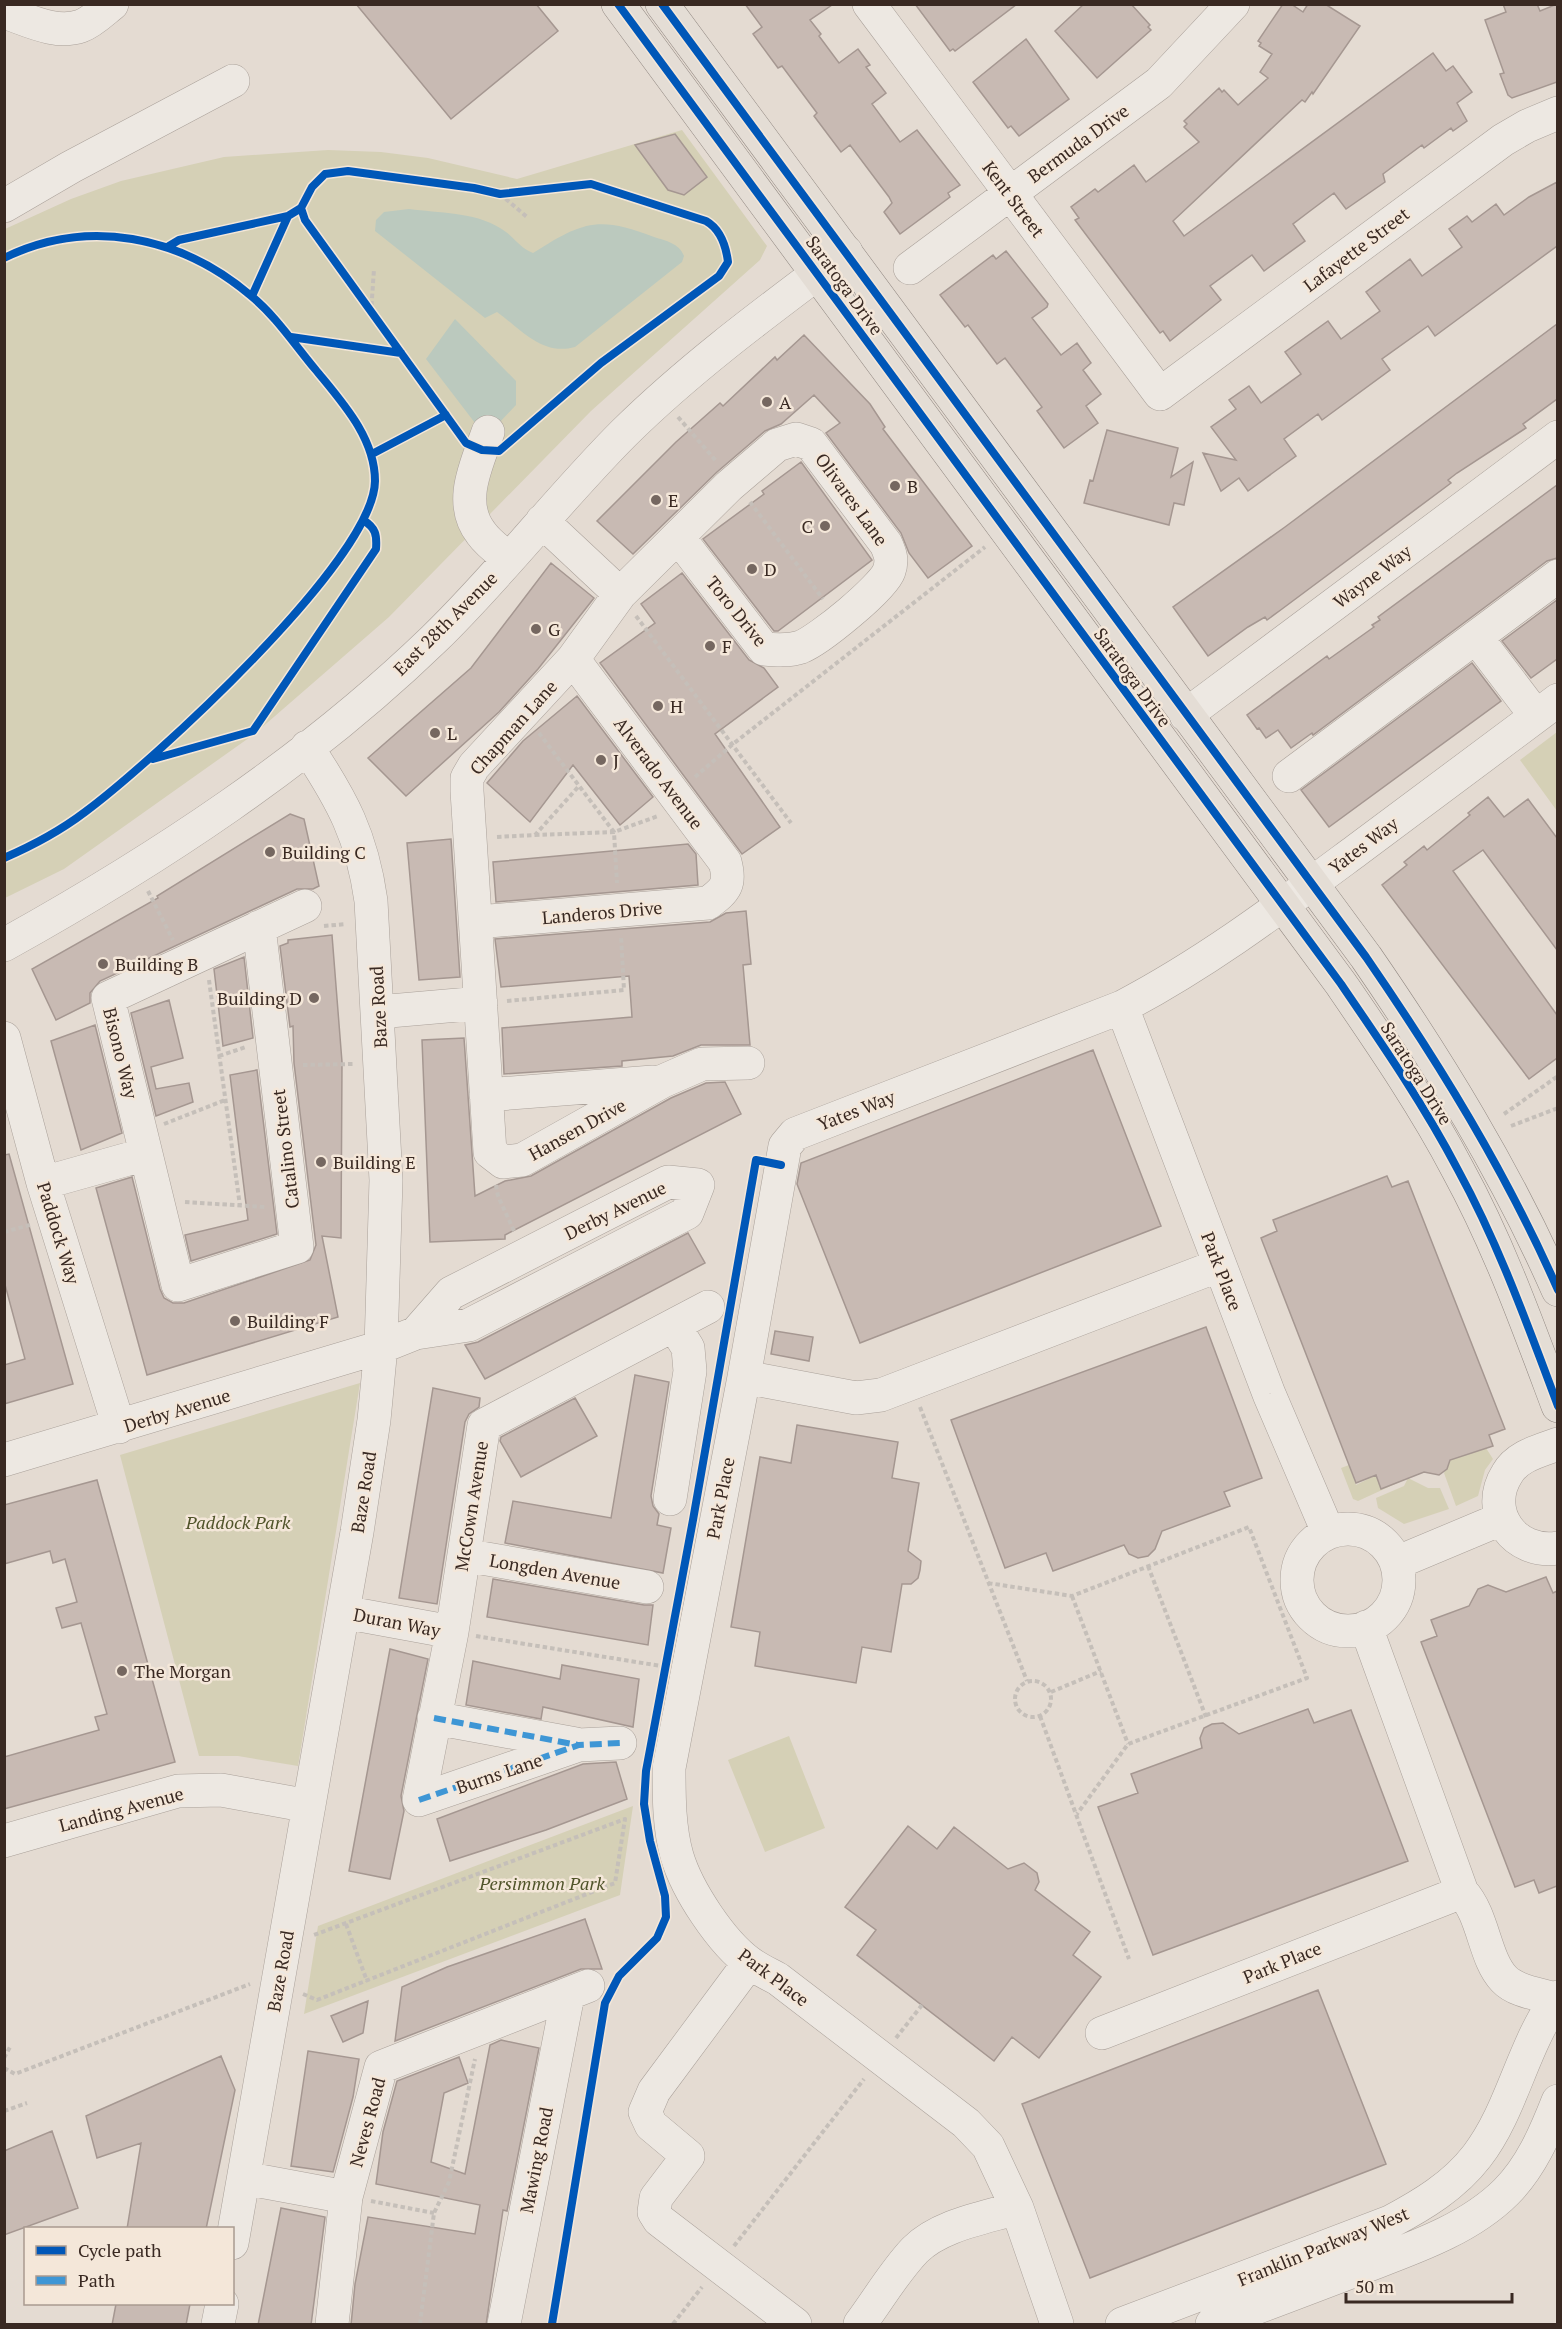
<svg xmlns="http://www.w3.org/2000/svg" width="1562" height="2329" font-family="'PT Serif',serif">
	<rect width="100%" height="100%" fill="#e4dbd2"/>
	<path fill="#d5d0b6" d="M682,130L767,246L760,260L591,411L389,617L253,735L64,869L5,898V229L71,199L121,181L224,157L328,150L381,152L428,158L517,179Z
		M1557,732V811L1520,760Z
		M360,1383L298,1766L238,1756H199L120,1455Z
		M1486,1448L1493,1459L1485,1470L1478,1496L1456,1506L1444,1473L1450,1460Z
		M1349,1465L1356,1485L1376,1475L1382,1488L1406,1479L1358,1501L1353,1499L1341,1468Z
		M1408,1478L1428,1488H1440L1449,1509L1404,1524L1378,1508L1376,1498L1404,1486Z
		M789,1736L825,1828L765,1852L728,1760Z
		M633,1806L620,1895L304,2014L318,1926Z"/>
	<path fill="#bbc9be" d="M409,209C438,213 475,212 500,228C513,235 519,248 533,253C582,222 598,215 654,237C666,241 679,243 684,256L682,262L575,347C542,356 522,330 497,312L485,318L375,231L376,220L384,212Z
		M455,319L516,381V405L498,424L475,423L426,359Z"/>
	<path fill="#c8bab3" stroke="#a59791" stroke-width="1.5" d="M356,4H536L558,31L451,119Z
		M745,4L832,5L810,20L821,34L819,36L839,63L858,49L870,65L866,67L886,93L872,104L900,142L917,130L960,185L948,193L950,197L900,234L884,212L892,203L889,197L850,145L841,152L814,116L817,113L782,66L778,68L753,34L762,27Z
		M915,4H1017L955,51L953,49L950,51Z
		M1084,4H1131L1150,25L1148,27L1151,30L1097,78L1055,31Z
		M1283,4H1291L1303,12L1308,4H1325L1360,26L1313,94L1312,92L1305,102L1302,100L1173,221L1184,236L1433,53L1446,71L1453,66L1472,92L1457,103L1467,121L1453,131L1451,128L1424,148L1422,145L1383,174L1385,182L1346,209L1334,193L1310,211L1293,224L1305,241L1264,271L1252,255L1210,286L1221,300L1170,341L1163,331L1160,333L1075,220L1079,218L1071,207L1095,189L1098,192L1134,165L1146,182L1199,142L1184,127L1187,124L1184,121L1219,88L1222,92L1224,90L1238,105L1268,78L1260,72L1272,54L1259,46L1261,43L1258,41Z
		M1503,4H1537L1540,11L1557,4V82L1512,98L1508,95L1500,74L1504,73L1485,20L1506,12Z
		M1026,39L1069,99L1019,136L1011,126L1008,128L973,82Z
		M675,134L707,177L684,195L668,190L635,145Z
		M1557,182V246L1435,336L1428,326L1382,359L1390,370L1322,420L1318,414L1284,439L1296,456L1274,472L1248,491L1239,478L1221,491L1203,453L1236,460L1211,427L1236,409L1229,400L1249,386L1261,403L1301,374L1285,352L1328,321L1341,339L1380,311L1366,292L1410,259L1422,276L1462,247L1449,229L1467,216L1472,222L1496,204L1504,215L1529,197Z
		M1006,251L1048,304L1047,307L1032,318L1061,355L1077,343L1091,363L1083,370L1101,394L1086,406L1098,423L1064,448L1037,411L1042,407L1005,358L997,364L968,325L965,327L940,295L993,255L996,259Z
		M1557,324V399L1523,424L1526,428L1457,473L1448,480L1451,483L1282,609L1267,620L1265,617L1248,627L1208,656L1173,607L1285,527Z
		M804,335L870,404L885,427L883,429L972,546L928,578L909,553L901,533L826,433L840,423L814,395L781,424L765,431L717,472L633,554L597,521L676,442L720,403L723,406L775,357L777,360Z
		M1107,430L1178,448L1171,477L1193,462L1184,505L1174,503L1169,525L1084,503L1090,480L1093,481Z
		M801,462L872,560L778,631H774L703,539L764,494L762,491Z
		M1557,485V558L1547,561L1313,735L1312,733L1291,748L1278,730L1266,738L1259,728L1257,729L1247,715L1327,656L1329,659L1374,627L1372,625L1380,620L1378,617Z
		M551,563L594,598L538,669L499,712L406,796L368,758L471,668Z
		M682,573L749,660L764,668L778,687L715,734L780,827L742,854L600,663L655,623L641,604Z
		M1557,600V659L1531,678L1502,641Z
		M1472,663L1501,701L1329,827L1301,790Z
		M577,696L653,797L620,825L573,765L530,822L487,783L523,741Z
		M1488,797L1504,817L1528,799L1557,838V950L1483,850L1453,871L1557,1015V1058L1529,1079L1382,885L1407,865L1404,862L1424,846L1427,850L1470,815L1468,813Z
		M290,814L304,819L319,886L313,889H297L100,981L90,993V1003L56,1020L32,969L158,898L157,896Z
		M451,839L460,977L419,980L407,843Z
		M688,844L696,854L698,885L496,902L493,862Z
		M746,911L751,964L743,965L750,1045H701L673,1056L622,1061V1066L504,1074L502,1028L632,1017L629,976L501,987L495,939L710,922L726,913Z
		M332,935L342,1062L341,1238L322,1236L338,1317L147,1375L96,1188L132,1177L160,1289L164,1298L173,1303H184L310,1260L316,1245L294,1063L293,1026L290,1027L280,946L288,943V940Z
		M244,957L253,1038L223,1046L214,969Z
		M169,1000L183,1058L151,1067L156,1089L189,1083L193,1102L156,1116L131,1013Z
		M95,1025L122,1133L81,1150L51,1041Z
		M464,1038L475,1196L505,1181L531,1176L671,1098L706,1083L725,1082L741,1114L505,1235V1239L430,1242L422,1040Z
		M1093,1050L1161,1226L860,1343L797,1184L801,1163Z
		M257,1070L277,1234L191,1261L185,1235L248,1220L230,1075Z
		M9,1154L73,1384L4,1404V1365L25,1359L4,1281V1155Z
		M1387,1176L1392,1187L1408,1181L1505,1429L1489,1435L1493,1446L1450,1460L1447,1469L1439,1475L1424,1472L1381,1489L1376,1475L1356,1483L1261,1238L1277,1231L1273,1220Z
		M688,1233L705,1263L485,1379L465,1345L478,1342Z
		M1206,1327L1262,1478L1224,1492L1230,1506L1162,1531L1155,1549L1148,1556L1138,1558L1129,1554L1124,1545L1053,1571L1046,1553L1005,1568L951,1420Z
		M775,1331L813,1337L809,1361L771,1354Z
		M635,1375L669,1382L651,1496L653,1506L659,1514L657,1525L671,1528L663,1573L505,1543L513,1501L611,1518Z
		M433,1388L480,1398L479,1407L469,1414L465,1422L437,1604L399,1598Z
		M575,1398L597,1436L521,1477L500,1441L501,1437Z
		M797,1425L898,1442L892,1478L919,1483L908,1551L921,1561L920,1570L918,1578L911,1584H902L891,1652L862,1647L856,1683L755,1666L760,1632L731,1627L760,1457L791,1463Z
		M97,1480L175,1762L4,1809V1757L99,1730L95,1717L107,1714L81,1623L62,1628L56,1608L77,1602L65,1559L53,1563L50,1551L4,1564V1505Z
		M1546,1577L1553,1593L1557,1591V1886L1539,1893L1534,1880L1515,1887L1421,1642L1437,1636L1431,1620L1469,1606L1478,1589L1488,1585L1506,1592Z
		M493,1579L644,1605H653L648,1645L487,1617Z
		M390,1649L428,1659L401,1796L404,1811L390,1879L349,1871Z
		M473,1661L560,1679L562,1665L639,1679L633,1727L543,1707L541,1719L466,1705Z
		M1308,1709L1314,1723L1351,1710L1408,1861L1153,1955L1098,1807L1138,1793L1131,1774L1202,1748L1200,1738L1204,1728L1212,1724L1223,1723L1239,1734Z
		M616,1762L627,1799L546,1830L450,1861L437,1819L583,1764Z
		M908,1826L937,1849L954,1827L1008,1869L1024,1863L1037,1873L1039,1882L1035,1890L1090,1932L1073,1955L1101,1977L1039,2058L1012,2037L994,2061L857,1955L876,1930L845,1907Z
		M585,1919L602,1969H581L395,2041L402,1987L447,1967Z
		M1318,1990L1386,2164L1090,2278L1022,2104Z
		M368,2001L363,2033L343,2042L331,2016Z
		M501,2040L539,2048L507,2211L503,2210L486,2325H351L355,2284L368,2217L475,2234L480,2205L376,2184L383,2132L397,2081L459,2057L468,2083L444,2093L431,2162L465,2174L490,2045Z
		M308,2051L359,2059L353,2097L333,2172L291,2166Z
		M221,2056L235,2090L206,2229H127L141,2143L97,2158L86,2116Z
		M52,2131L78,2208L4,2235V2151Z
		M281,2208L325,2217L311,2325H258Z
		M116,2304H190L186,2325H112Z"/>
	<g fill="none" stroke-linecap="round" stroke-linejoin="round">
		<defs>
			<path id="minor" d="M869,4L1160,394L1503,140L1527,126L1558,113
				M4,12C28,20 56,35 81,26C92,22 103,11 112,4
				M4,206L71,167L233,81
				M910,268L1159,83L1233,4
				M488,432C477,464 457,502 481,533C488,543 499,551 508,558
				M542,521L620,594
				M679,538L764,649C776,650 789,651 801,647C819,640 883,588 889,571C893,560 890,553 886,544L811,444L796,439L777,445L729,486L620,594L573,659L474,766L467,778V791L490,1152L503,1162L522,1160L663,1081L702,1064L748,1063
				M1476,637L1536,716
				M1186,715L1558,437
				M1289,776L1558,576
				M477,922L708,903C726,890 731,884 725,862L573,659
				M259,927L297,1247L178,1285L108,998C174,967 240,936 305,906
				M4,945C157,860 308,761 434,639C501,574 558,499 624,433C692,366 770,309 846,252
				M1122,1007L1269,1394L1328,1532
				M378,1012L481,1003
				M4,1038L43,1183L119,1427
				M486,1095L653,1082
				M43,1183L146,1154
				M1220,1265L881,1395L856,1398L744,1377L785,1146L795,1134L1122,1007C1206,963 1280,907 1357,850C1424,800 1491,750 1558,700
				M744,1377L669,1768C669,1797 669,1828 677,1856C687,1890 721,1942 750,1963C758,1969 769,1974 778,1979L966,2123L988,2146L1017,2208L1057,2324
				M1558,1444C1539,1451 1517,1456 1507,1474C1483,1512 1515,1555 1558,1548
				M4,1460L381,1347L416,1333L469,1325L687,1213L698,1185L668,1182L451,1293L416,1333
				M670,1499L690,1371L688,1348L674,1325
				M1297 1580a51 51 0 1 1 102 0a51 51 0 1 1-102 0Z
				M464,1555L647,1587
				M1396,1563L1501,1519
				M343,1612L452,1632
				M1366,1627L1462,1892C1484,1916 1484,1958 1504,1979C1516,1992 1540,1994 1556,1999
				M434,1718L576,1744
				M620,1743L579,1745L419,1800L452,1632L484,1425L708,1307
				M4,1841L178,1791L221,1790L309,1806
				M749,1963L654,2091L645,2112L651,2125L688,2156L656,2198L654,2212L659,2220L795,2324
				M1102,2033L1462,1892
				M244,2178L346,2197
				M232,2243L357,1532L374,1420L381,1347L386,1180L371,901C362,836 342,800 307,747
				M218,2324L222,2304
				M332,2324L346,2197L381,2067L588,1986
				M504,2324L568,1995
				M860,2324C878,2300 894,2272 915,2250C940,2225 984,2218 1017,2208
				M1122,2324L1390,2222C1422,2205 1454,2186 1477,2156C1513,2109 1522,2046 1558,1997
				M1212,2324C1259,2307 1306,2289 1353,2271C1404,2251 1466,2232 1506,2192C1531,2167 1545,2134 1558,2101"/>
			<path id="major" d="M618,4L1341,984C1382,1044 1424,1105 1458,1170C1499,1245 1528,1326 1558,1406
				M662,4L1366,957C1439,1063 1506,1172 1558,1290"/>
		</defs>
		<use href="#minor" stroke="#aaa19a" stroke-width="34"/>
		<use href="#major" stroke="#908781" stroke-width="34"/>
		<path stroke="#c5bfb9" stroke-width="4" stroke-dasharray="4.5 3" stroke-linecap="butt" d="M500,194L527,217
			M371,313L374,269
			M678,417L716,461
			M750,502L823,599
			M636,616L791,823
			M539,733L614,832L617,883
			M695,777L733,744L985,547
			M535,835L614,832L658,816
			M497,837L535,835L579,786
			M148,891L173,940
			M324,926L346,924
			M209,980L240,1206
			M507,1001L624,990L621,935
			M219,1056L246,1047
			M303,1065L353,1064
			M1504,1114L1558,1076
			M164,1124L225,1100
			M1511,1126L1558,1108
			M496,1185L498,1196L514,1231
			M185,1202L265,1207
			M4,1232L30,1225
			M920,1407L1027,1681
			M1148,1566L1206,1717
			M988,1583L1072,1596L1249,1527L1307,1678L1128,1744L1077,1814
			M1072,1596L1128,1744
			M476,1636L661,1666
			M1015 1699a18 18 0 1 1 36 0a18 18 0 1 1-36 0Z
			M1051,1692L1101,1671
			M1040,1716L1129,1959
			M346,1924L367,1981
			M303,1994L317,2000L615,1883L625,1819L314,1935
			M896,2038L922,2005
			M4,2058L10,2047
			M4,2068L15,2074L250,1984
			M4,2111L27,2103
			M371,2201L434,2213
			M734,2246L864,2079
			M420,2324L434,2213L449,2182L475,2059
			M673,2324L702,2287"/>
		<use href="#minor" stroke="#ede8e2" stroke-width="33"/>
		<use href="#major" stroke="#e4ddd5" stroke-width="33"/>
		<path stroke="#3e96d5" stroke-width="6" stroke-dasharray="12 6" stroke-linecap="butt" d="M434,1718L578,1745
			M419,1800L579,1745L620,1743"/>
		<defs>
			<path id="cycleway" d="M618,4L1341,984C1382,1044 1424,1105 1458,1170C1499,1245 1528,1326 1558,1406
				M662,4L1366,957C1439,1063 1506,1172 1558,1290
				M169,246L179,240L288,216L301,208L312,187L325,174L348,171L474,188L500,194L591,184L706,221C720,229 726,246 728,262L719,276L601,363L499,451L482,450L466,443L305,220L301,208
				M4,258C88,217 180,236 250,295C276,316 294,344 315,369C341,401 375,437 375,481C374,560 151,763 85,812C60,831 34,845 4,858
				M252,296L288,216
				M291,337L401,353
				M372,454L446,415
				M153,759L253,731L376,549C377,535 376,528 363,520
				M552,2324L605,2003L619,1976L657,1938L666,1917L665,1896L650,1841L644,1804L646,1771L693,1520L756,1160L781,1165"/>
		</defs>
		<use href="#cycleway" stroke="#f4e7d9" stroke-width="11"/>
		<use href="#cycleway" stroke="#0057b8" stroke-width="8"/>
	</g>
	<g fill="#756760" stroke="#f4e7d9" stroke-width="2">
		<circle cx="767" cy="402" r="6"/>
		<circle cx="895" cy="486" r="6"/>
		<circle cx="656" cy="500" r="6"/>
		<circle cx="825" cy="526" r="6"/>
		<circle cx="752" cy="569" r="6"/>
		<circle cx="536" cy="629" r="6"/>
		<circle cx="710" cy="646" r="6"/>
		<circle cx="658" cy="706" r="6"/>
		<circle cx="435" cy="733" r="6"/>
		<circle cx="601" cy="760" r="6"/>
		<circle cx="270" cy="852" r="6"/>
		<circle cx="103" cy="964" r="6"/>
		<circle cx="314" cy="998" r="6"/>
		<circle cx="321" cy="1162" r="6"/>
		<circle cx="235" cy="1321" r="6"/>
		<circle cx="122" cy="1671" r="6"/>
	</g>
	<g text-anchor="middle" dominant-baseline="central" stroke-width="5" stroke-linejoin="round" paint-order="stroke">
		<g font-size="18" fill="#392922" stroke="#f4e7d9">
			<text transform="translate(1078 143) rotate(-36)">Bermuda Drive</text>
			<text transform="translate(1014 199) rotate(53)">Kent Street</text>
			<text transform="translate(1356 249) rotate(-37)">Lafayette Street</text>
			<text transform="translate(845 285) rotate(54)">Saratoga Drive</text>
			<text transform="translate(852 499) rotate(54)">Olivares Lane</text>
			<text transform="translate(1372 576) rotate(-37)">Wayne Way</text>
			<text transform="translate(737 611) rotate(51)">Toro Drive</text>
			<text transform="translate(445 623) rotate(-45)">East 28th Avenue</text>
			<text transform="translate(1133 677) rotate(54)">Saratoga Drive</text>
			<text transform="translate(513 727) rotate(-48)">Chapman Lane</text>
			<text transform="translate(659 773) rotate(53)">Alverado Avenue</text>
			<text transform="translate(1363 845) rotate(-37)">Yates Way</text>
			<text transform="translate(602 912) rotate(-5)">Landeros Drive</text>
			<text transform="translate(378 1007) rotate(-93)">Baze Road</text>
			<text transform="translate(121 1053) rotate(76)">Bisono Way</text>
			<text transform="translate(1417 1073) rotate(58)">Saratoga Drive</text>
			<text transform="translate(856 1110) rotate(-21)">Yates Way</text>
			<text transform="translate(577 1129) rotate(-29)">Hansen Drive</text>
			<text transform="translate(285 1149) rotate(-97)">Catalino Street</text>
			<text transform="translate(615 1210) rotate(-26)">Derby Avenue</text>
			<text transform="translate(59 1233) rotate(73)">Paddock Way</text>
			<text transform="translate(1222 1271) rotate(69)">Park Place</text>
			<text transform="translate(177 1410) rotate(-17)">Derby Avenue</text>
			<text transform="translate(363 1492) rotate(-81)">Baze Road</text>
			<text transform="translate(720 1498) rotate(-79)">Park Place</text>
			<text transform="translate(471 1506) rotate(-81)">McCown Avenue</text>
			<text transform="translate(555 1571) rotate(10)">Longden Avenue</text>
			<text transform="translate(397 1622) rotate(11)">Duran Way</text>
			<text transform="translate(499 1773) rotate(-19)">Burns Lane</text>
			<text transform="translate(121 1809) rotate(-15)">Landing Avenue</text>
			<text transform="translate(1282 1962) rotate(-22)">Park Place</text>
			<text transform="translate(280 1971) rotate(-80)">Baze Road</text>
			<text transform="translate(774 1977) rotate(37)">Park Place</text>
			<text transform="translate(367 2122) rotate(-75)">Neves Road</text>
			<text transform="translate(536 2160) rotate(-79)">Mawing Road</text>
			<text transform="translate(1323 2246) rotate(-22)">Franklin Parkway West</text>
		</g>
		<g font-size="18" fill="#392922" stroke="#f4e7d9" text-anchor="start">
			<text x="779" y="402">A</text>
			<text x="907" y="486">B</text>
			<text x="668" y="500">E</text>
			<text x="813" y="526" text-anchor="end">C</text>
			<text x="764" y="569">D</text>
			<text x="548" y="629">G</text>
			<text x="722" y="646">F</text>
			<text x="670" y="706">H</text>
			<text x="447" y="733">L</text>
			<text x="613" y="760">J</text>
			<text x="282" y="852">Building C</text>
			<text x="115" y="964">Building B</text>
			<text x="302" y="998" text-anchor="end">Building D</text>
			<text x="333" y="1162">Building E</text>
			<text x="247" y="1321">Building F</text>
			<text x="134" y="1671">The Morgan</text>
		</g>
		<g font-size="18" font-style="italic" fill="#50542a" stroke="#f4e7d9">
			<text x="238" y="1522">Paddock Park</text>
			<text x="542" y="1883">Persimmon Park</text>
		</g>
	</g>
	<rect width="1562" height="2329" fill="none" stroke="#392922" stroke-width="12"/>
	<rect x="24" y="2227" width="210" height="78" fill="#f4e7d9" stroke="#a99b90" stroke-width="1.5"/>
	<rect x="36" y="2246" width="30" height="9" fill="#0057b8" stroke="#a99b90" stroke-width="1.5"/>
	<text x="78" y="2257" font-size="18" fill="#392922">Cycle path</text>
	<rect x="36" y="2276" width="30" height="9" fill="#3e96d5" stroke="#a99b90" stroke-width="1.5"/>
	<text x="78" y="2287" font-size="18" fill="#392922">Path</text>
	<path d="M1346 2293v9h166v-9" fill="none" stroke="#392922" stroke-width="3"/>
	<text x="1355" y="2293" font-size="18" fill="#392922" stroke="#f4e7d9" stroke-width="4.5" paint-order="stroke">50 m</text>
</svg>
